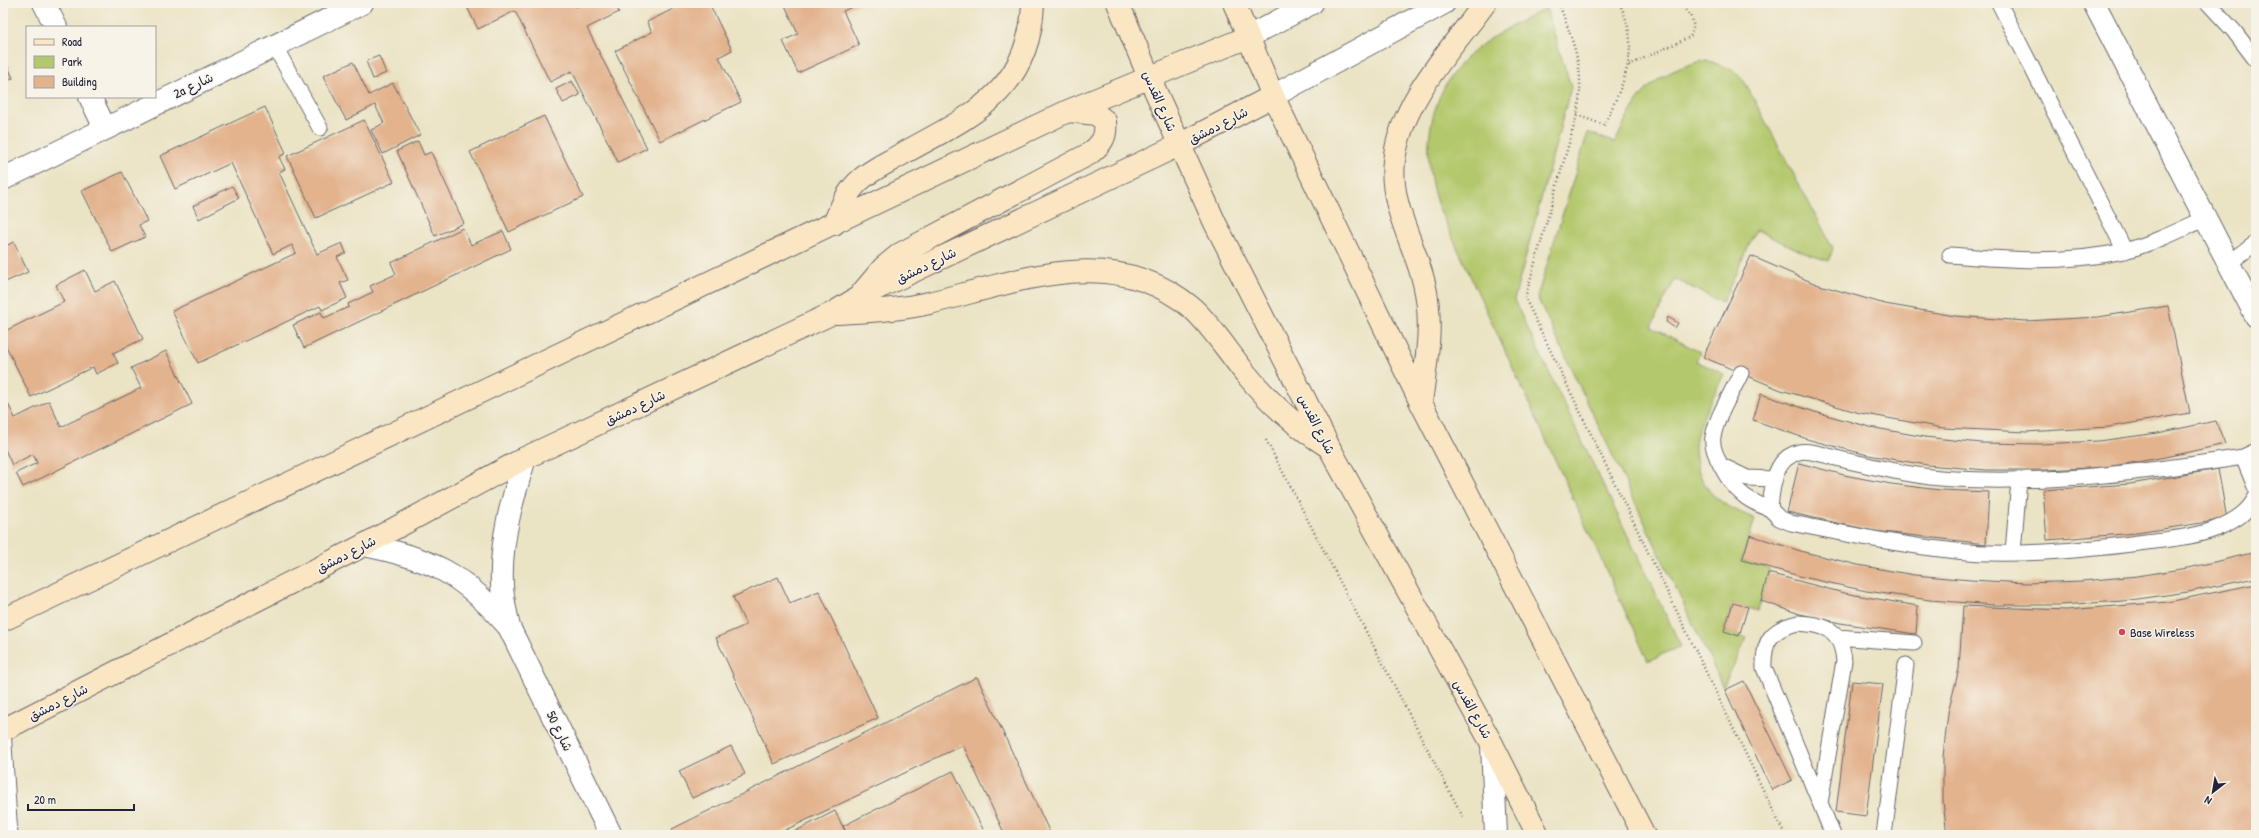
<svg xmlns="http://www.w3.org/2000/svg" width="2259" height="838" font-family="'Patrick Hand','Playpen Sans Arabic',sans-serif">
	<rect width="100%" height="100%" fill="#f7f3e8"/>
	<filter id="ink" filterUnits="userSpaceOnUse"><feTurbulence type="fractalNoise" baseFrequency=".025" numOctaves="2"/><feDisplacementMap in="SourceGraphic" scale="8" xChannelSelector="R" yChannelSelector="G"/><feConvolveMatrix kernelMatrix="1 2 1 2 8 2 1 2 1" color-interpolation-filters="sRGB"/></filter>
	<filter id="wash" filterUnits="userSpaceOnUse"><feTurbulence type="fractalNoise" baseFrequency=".012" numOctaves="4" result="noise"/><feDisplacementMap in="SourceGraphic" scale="16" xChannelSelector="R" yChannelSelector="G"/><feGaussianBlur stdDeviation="0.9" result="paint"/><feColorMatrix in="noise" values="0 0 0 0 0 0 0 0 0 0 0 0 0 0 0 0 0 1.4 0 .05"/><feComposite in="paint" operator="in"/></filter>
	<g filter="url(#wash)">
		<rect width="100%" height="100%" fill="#eae3c4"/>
		<path fill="#b3c86c" stroke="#6a7554" d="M1546,8L1571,87L1514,300L1681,646L1648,661L1438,206C1419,152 1428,88 1475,50C1497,32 1522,21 1546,8Z
			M1706,60L1733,70L1744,81L1833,248L1829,261L1807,254L1756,230L1722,303L1675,279L1651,327L1700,352L1696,361L1724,374C1717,390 1699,422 1696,438C1692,463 1702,491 1725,504C1734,510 1745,514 1755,519L1742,560L1770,568L1758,611L1733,603L1724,631L1747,638L1723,687L1537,297L1588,132L1615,143C1637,94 1652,73 1706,60Z"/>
		<g id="blocks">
			<path fill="#e3b38e" d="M465,3H574L576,7L584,3H615L619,12L587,28L647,148L618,162L572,71L550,82L515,11L478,29Z
				M685,3H709L732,50L719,57L741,102L660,141L615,51L652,32L647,22Z
				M784,3H861L843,11L859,45L798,73L783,41L798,34Z
				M3,56L13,78L3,82Z
				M379,56L386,73L373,79L366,61Z
				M353,62L369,95L393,83L420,135L383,154L371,130L384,123L375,105L346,120L323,76Z
				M572,81L580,95L563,103L556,89Z
				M265,107L286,153L279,157L285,169L279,172L317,254L342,243L346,253L337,257L348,280L340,283L347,298L322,310L320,306L198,363L172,311L296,253L292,245L273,254L231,163L175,189L160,156Z
				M544,116L583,197L509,232L470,152Z
				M364,120L394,182L316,218L287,156Z
				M418,141L424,155L431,152L464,223L435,236L397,151Z
				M122,172L147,221L139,225L145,237L112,252L82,191Z
				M232,186L239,198L199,219L193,206Z
				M463,228L471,245L503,231L511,249L304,348L293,325L321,312L324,318L349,307L348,304L373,292L370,286L396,274L391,263Z
				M14,242L28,272L3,283V247Z
				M1751,256L1816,284L1885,304L1955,316L2026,321L2098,317L2168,306L2190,413L2109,427L2026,432L1943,428L1860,413L1781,390L1703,357Z
				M85,270L95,291L115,281L143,339L113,353L118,363L96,374L93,367L31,397L3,340V332L64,302L56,285Z
				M1668,317L1678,323L1675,328L1666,322Z
				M166,351L192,404L23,487L16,473L37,463L33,454L12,465L3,445V394L15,418L49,401L61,427L141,388L131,368Z
				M1761,394L1815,412L1870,427L1925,437L1981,443L2040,444L2099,441L2158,433L2216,421L2225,444L2166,457L2107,467L2047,470H1987L1927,465L1868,455L1810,440L1753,420Z
				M1799,463L1844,475L1891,484L1940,490L1989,492L1986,544L1874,531L1787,512Z
				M2218,469L2227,519L2137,533L2047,540L2043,490L2130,484Z
				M1750,535L1804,552L1858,565L1914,575L1970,580L2026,583L2082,581L2138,576L2193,567L2256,552V578L2188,592L2123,601L2059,605H1994L1930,600L1866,591L1803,577L1742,560Z
				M1768,573L1844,593L1918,606L1916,634L1840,623L1800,614L1761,601Z
				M778,577L790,603L819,591L878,718L774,764L716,638L746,625L733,597Z
				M2256,584V835H1947L1943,801V757L1948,713L1959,669L1963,606L2066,610L2168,602Z
				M1733,603L1748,607L1739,636L1724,631Z
				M977,677L1051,835H1005L963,745L775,835H675L672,829Z
				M1744,681L1792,780L1772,790L1725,690Z
				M1852,681L1883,684L1866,816L1836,812Z
				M731,746L745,774L692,798L679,771Z
				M953,771L986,835H848L843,826Z
				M835,811L847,835H788Z"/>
		</g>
	</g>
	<g filter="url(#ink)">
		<use href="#blocks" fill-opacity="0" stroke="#68666b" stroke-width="1"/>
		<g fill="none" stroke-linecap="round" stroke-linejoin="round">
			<defs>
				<path id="service" d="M1999,3L2125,251
					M2208,3L2234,31L2256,60
					M274,45L320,128
					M1950,255C2008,260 2066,264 2124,251C2152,244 2180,230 2206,218
					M2229,263L2256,243
					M1741,373C1732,393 1717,415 1713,437C1710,452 1730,484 1741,493C1749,501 1760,505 1770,509
					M2256,451L2243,457C2147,472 2051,484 1954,479C1917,477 1880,468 1844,460C1834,458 1808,449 1799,452C1774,458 1772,486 1770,509L1779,518L1791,523C1846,534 1900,545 1956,551C2015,557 2087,550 2146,542C2170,539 2198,537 2220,527C2236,520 2248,512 2256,497
					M2243,457L2256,489
					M1722,466L1747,478L1775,479
					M2013,552L2019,480
					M1798,623C1827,625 1841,629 1844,661L1820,803L1764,668C1763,641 1771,629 1798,623Z
					M1837,637L1914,643
					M3,730L10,835
					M1820,803L1833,835
					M1884,835L1906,665"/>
				<path id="minor" d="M44,3L56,27
					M90,97L105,128
					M3,179L362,3
					M364,545C433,559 462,573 509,627L611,835
					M509,627C506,613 502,598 502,584C500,541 512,500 525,458
					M1492,744L1496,835"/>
				<path id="tertiary" d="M2094,3L2256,316
					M1248,37L1312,3
					M1273,96L1444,3"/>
				<path id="secondary" d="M1118,3L1149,77L1215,223L1329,447L1492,744L1538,835
					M1234,3L1273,96L1421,403L1644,835
					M834,224C840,209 846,194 858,182C870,170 887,163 902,154C970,116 1030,93 1033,3
					M862,293L883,268L900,254L1089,154C1102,144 1107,137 1105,121L1096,114L1069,111
					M836,313C867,311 899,310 929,303C1018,282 1112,241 1192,308C1213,327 1228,352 1246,374C1271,404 1295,426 1329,447
					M1421,403C1426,362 1434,323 1424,283C1414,242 1389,205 1394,161C1401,100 1451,50 1485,3
					M3,620L1068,111L1248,37
					M3,730L364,545L525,458L833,313L859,297L1179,145L1273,96"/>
			</defs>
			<use href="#service" stroke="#68666b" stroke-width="17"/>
			<use href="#minor" stroke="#68666b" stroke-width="24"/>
			<use href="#tertiary" stroke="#68666b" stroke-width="24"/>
			<use href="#secondary" stroke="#68666b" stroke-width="24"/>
			<path stroke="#68666b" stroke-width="2.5" stroke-dasharray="1 3" stroke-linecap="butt" d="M1559,3C1574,47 1586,67 1577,115L1525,298L1785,835
				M1629,65L1690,37C1698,21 1690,14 1678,3
				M1577,115L1604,125C1623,84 1643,48 1619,3
				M1266,440L1464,819"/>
			<use href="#service" stroke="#fff" stroke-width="15"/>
			<use href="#minor" stroke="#fff" stroke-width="22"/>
			<use href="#tertiary" stroke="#fff" stroke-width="22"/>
			<use href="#secondary" stroke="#fbe6c4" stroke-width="22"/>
		</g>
	</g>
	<circle fill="#d1495b" stroke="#f7f3e8" stroke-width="1.5" cx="2122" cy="632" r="4"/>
	<g text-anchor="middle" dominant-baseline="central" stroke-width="3" stroke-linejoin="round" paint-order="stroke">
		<g font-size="13" fill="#22223b" stroke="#f7f3e8">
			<text transform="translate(193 85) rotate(-26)">2a شارع</text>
			<text transform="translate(1160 101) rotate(66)">شارع القدس</text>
			<text transform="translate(1218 125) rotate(-27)">شارع دمشق</text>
			<text transform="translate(926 265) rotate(-26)">شارع دمشق</text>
			<text transform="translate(635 407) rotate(-25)">شارع دمشق</text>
			<text transform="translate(1317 424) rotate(63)">شارع القدس</text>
			<text transform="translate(346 554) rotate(-27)">شارع دمشق</text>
			<text transform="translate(58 702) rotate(-27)">شارع دمشق</text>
			<text transform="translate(1473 709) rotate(61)">شارع القدس</text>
			<text transform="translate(560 731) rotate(64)">شارع 50</text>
		</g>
		<g font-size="13" fill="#22223b" stroke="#f7f3e8" text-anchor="start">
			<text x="2130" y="632">Base Wireless</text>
		</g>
	</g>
	<rect width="2259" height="838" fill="none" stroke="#f7f3e8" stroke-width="16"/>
	<rect x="26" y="26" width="130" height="72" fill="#f7f3e8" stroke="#a29fa3"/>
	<rect x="34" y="39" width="20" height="6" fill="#fbe6c4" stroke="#a29fa3"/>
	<text x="62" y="46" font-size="12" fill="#22223b">Road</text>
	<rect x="34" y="56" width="20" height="12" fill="#b3c86c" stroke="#a29fa3"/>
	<text x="62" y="66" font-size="12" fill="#22223b">Park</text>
	<rect x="34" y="76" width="20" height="12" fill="#e3b38e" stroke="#a29fa3"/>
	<text x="62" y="86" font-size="12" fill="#22223b">Building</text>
	<g transform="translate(2213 792) rotate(211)" stroke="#f7f3e8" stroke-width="3" paint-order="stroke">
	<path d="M0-3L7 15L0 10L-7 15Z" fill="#22223b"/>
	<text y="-6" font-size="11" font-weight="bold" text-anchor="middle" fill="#22223b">N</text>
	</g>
	<path d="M28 804v6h106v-6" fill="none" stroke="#22223b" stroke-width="2"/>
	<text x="34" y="804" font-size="12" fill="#22223b" stroke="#f7f3e8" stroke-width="3" paint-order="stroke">20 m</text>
</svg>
